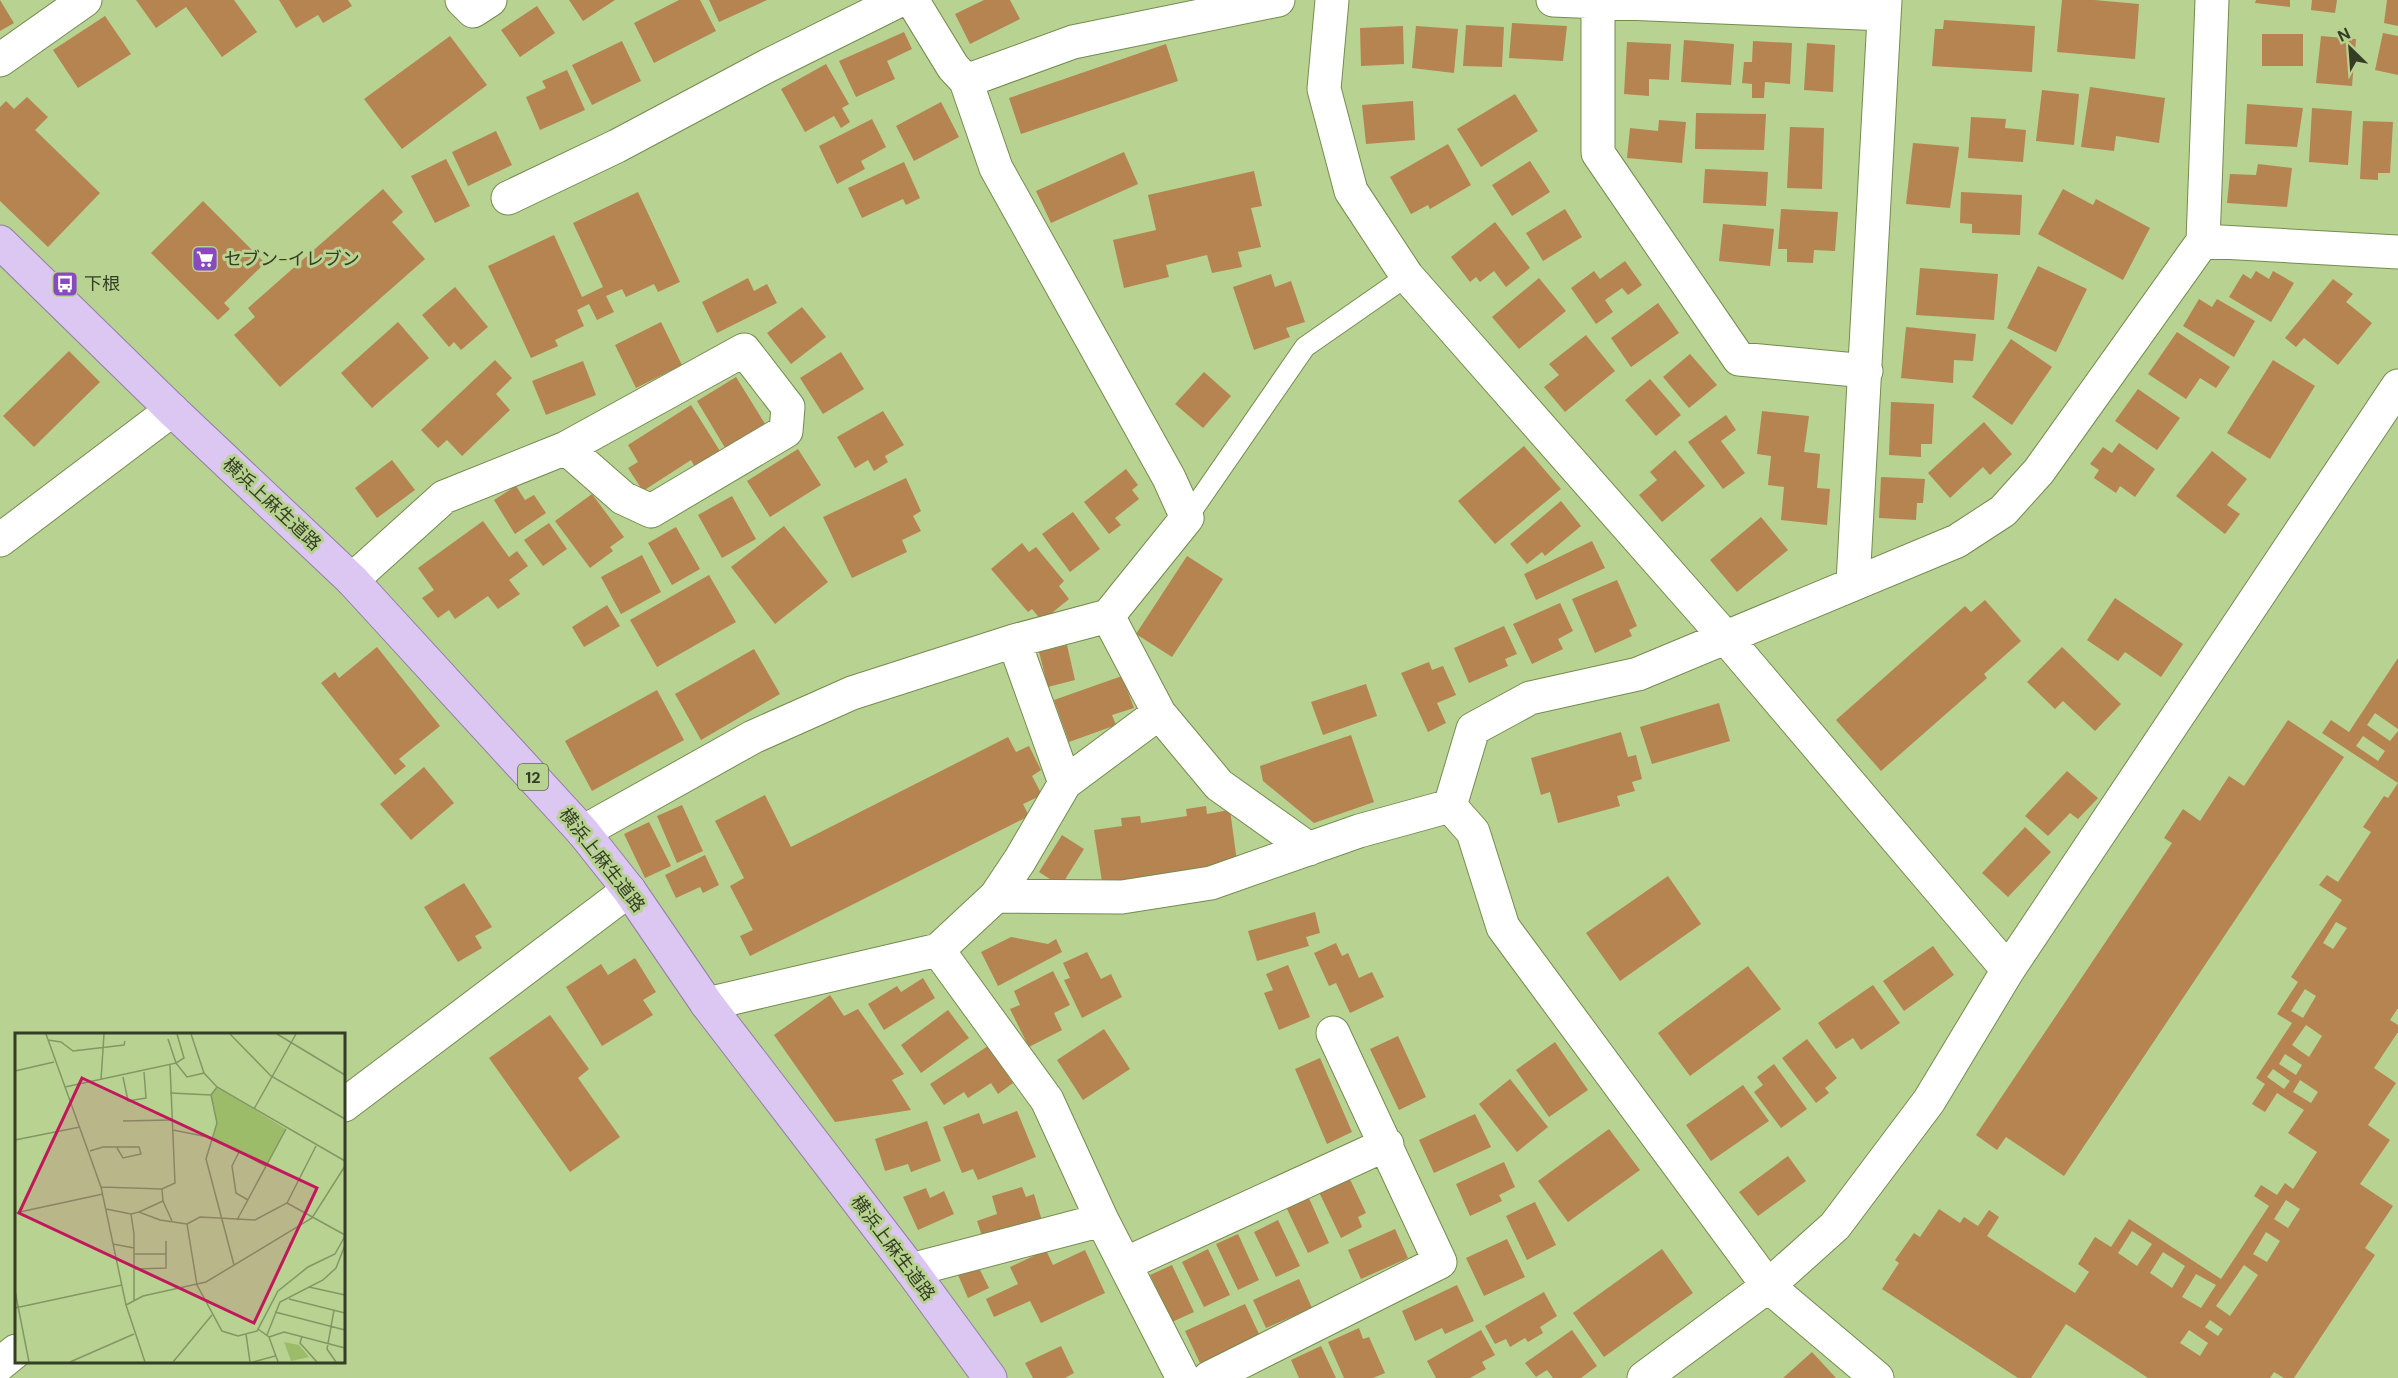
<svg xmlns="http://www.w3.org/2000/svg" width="2398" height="1378" font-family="'DM Sans','Noto Sans JP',sans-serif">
	<rect width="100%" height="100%" fill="#b8d291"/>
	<path fill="#b58451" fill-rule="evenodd" d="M0,0L14,23L0,31Z
		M136,0H234L257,32L222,57L186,7L156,28Z
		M279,0H348L352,6L323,23L318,15L296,28Z
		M569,0H615L583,21Z
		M679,0H700L716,31L654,63L634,23Z
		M709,0H767L719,22Z
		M984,0H1010L1020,19L970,44L955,14Z
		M2062,0H2094L2139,4L2135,59L2057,52Z
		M2256,0H2290V7L2255,3Z
		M2312,0H2337L2335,13L2311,10Z
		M2387,0H2398V26L2384,23Z
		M537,6L555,33L520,57L501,30Z
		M105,16L131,54L78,88L53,50Z
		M1944,20L2035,26L2032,72L1932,66L1935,29H1943Z
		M1512,23L1567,26L1563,61L1509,58Z
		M1466,25L1504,27L1502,67L1463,66Z
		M1403,26L1404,64L1361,66L1360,28Z
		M1416,26L1458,29L1454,73L1412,68Z
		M904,32L912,49L887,61L895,79L856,97L839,61Z
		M2383,33L2398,36V75L2375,70Z
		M2262,34H2303V66H2262Z
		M450,36L487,85L402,149L364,99Z
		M2321,36L2356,39L2352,86L2316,83Z
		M1684,40L1734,44L1731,85L1681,82Z
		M622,41L641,81L592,105L572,65Z
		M1753,41L1792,43L1790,84L1765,82L1764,98H1752V84L1742,83L1744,62H1752Z
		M1627,42L1671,44L1669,80L1649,79V96L1624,94Z
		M1807,43L1835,45L1833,92L1804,90Z
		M1166,44L1178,81L1021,134L1009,98Z
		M826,64L849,104L842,108L850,122L841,128L834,116L805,132L781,89Z
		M567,70L585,110L540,130L526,97L546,88L542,81Z
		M2090,87L2165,98L2159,143L2116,136L2114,151L2081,147Z
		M2042,90L2079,94L2074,145L2036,141Z
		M1515,94L1538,131L1481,167L1457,129Z
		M27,97L48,117L35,130L100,193L48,247L0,201V107L6,101L14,109Z
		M1413,101L1415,140L1366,144L1362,105Z
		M941,102L959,137L914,161L896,126Z
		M2247,104L2303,108L2297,147L2245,144Z
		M2312,108L2352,111L2348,165L2309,162Z
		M1696,113L1766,114L1764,150L1695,149Z
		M1971,117L2006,119L2005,128L2026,130L2023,162L1968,158Z
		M872,119L886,147L861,161L865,169L837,184L819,146Z
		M1659,120L1686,122L1682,163L1627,158L1630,128L1658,131Z
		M2363,121L2393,122L2390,173H2378V180L2360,179Z
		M1790,127L1824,128L1822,189L1787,188Z
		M496,131L512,165L468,186L452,152Z
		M1913,143L1959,147L1950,208L1906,204Z
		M1448,144L1471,185L1430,209L1428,205L1411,214L1390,177Z
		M1124,152L1138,184L1051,223L1036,191Z
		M446,159L470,206L435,223L411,176Z
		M1530,161L1550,192L1512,216L1492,185Z
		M904,162L920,198L906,205L903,199L862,218L848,188Z
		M2258,164L2292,168L2287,207L2227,203L2230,174L2256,175Z
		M1705,169L1768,172L1766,206L1703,203Z
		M1254,171L1262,206L1251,208L1261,247L1238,252L1242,267L1212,273L1207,255L1166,265L1169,277L1124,288L1113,240L1156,230L1148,195Z
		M383,189L403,212L392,222L425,259L280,387L234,335L255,317L248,308Z
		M2063,189L2093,205L2096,199L2150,228L2123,280L2038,234Z
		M638,192L680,282L658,292L654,284L626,297L622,289L606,296L614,312L597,320L589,304L577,310L584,326L555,340L558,346L531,358L488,266L554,235L582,297L603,287L573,223Z
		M1961,192L2022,195L2020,235L1972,233V224L1960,223Z
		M203,201L265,263L224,303L230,309L218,320L151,253Z
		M1565,209L1582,237L1543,261L1526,233Z
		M1781,209L1838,212L1835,251L1814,250L1813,263L1787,262V249H1778Z
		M1495,222L1530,268L1506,287L1494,271L1480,282L1476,277L1470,282L1451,257Z
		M1723,224L1774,229L1770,266L1719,261Z
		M1625,261L1642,285L1628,295L1622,288L1605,300L1613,312L1596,324L1571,288L1594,271L1600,279Z
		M2038,266L2087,289L2056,352L2007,328Z
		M1920,268L1998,274L1994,320L1916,315Z
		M2256,271L2269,279L2273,271L2294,283L2271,322L2229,297L2243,274L2251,279Z
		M1271,274L1275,287L1291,281L1305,322L1286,328L1290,337L1254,350L1233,287Z
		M748,278L754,291L767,284L777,303L717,333L702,302Z
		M1539,278L1566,311L1519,349L1492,317Z
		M2333,279L2353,294L2346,302L2372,323L2338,365L2304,338L2296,347L2285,338Z
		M455,287L488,327L461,350L454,342L449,347L422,315Z
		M2199,299L2212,307L2217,299L2255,321L2234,357L2183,326Z
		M1658,303L1679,333L1631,367L1611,338Z
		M802,307L826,337L791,364L767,333Z
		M398,322L429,358L372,408L341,373Z
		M661,322L682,365L636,388L615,345Z
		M1906,327L1976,334L1973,361L1954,360L1953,383L1901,378Z
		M2177,332L2230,367L2216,388L2200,378L2186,399L2148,374Z
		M1586,335L1615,371L1565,412L1544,387L1559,375L1549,364Z
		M2011,339L2052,367L2012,425L1972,397Z
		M69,351L100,382L34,447L3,416Z
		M841,352L864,389L823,414L800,378Z
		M1690,354L1717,385L1689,408L1663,377Z
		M495,360L512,378L496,394L510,410L462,456L447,440L438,448L421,430Z
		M2273,360L2315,386L2270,459L2227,433Z
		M583,361L596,395L546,415L532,381Z
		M1204,372L1231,396L1203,428L1175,404Z
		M736,377L767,427L727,451L697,401Z
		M1650,379L1681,415L1656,436L1625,400Z
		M2138,389L2180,418L2157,450L2115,421Z
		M1891,402L1934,404L1932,444H1921V457L1889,455Z
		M691,405L720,451L695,467L691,460L643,491L628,468L638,462L628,445Z
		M883,411L904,445L885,456L888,462L874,471L868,460L855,468L837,437Z
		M1762,411L1809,416L1804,452L1820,454L1817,488L1830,489L1827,525L1781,520L1784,487L1768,485L1771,456L1757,454Z
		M1726,415L1736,430L1721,441L1745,473L1723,489L1688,442Z
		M1984,422L2012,454L1990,475L1983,467L1950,498L1928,473Z
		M2119,443L2155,469L2135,497L2120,486L2116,493L2094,478L2099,470L2090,464L2103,447L2112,453Z
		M1524,446L1561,489L1495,544L1458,501Z
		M798,449L821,485L770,517L747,481Z
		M1675,450L1705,486L1662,522L1639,495L1657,480L1650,472Z
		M2212,451L2247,479L2227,505L2240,514L2225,534L2176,496Z
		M392,460L415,490L377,518L355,488Z
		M1126,469L1138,485L1132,490L1139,499L1115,518L1121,525L1109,534L1084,502Z
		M1881,477L1925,479L1923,503H1917L1916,520L1879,518Z
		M906,478L921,511L913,516L921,531L902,540L907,552L852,578L823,517Z
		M516,486L525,500L534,495L546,513L515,534L494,500Z
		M592,494L624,537L610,547L613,551L590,568L555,521Z
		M732,496L756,539L722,558L698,515Z
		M1561,501L1581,526L1545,556L1542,552L1527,564L1510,544Z
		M1073,512L1100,549L1070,572L1042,534Z
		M1761,517L1788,550L1737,592L1710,560Z
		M483,521L509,557L517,551L528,566L509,580L520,594L498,609L488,596L455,619L449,610L438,618L422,598L434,590L418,568Z
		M549,523L567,549L543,566L524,540Z
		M784,526L828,582L775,624L731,567Z
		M676,527L700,569L672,585L648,543Z
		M1592,541L1605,568L1536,600L1524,574Z
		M1022,543L1029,552L1036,547L1064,581L1059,586L1069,599L1042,621L1032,609L1028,612L991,569Z
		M642,555L661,592L621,614L601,577Z
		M1187,556L1223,579L1172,657L1136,634Z
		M709,575L736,622L657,667L630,620Z
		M1617,580L1637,626L1629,630L1632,636L1595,653L1572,599Z
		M2115,598L2183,644L2161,677L2125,652L2118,661L2087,640Z
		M1985,600L2021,641L1984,674L1987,678L1881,771L1836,720L1965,606L1971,612Z
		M1560,603L1573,631L1558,639L1563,649L1532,664L1513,624Z
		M607,605L620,626L584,647L572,627Z
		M1504,626L1517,654L1505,659L1508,666L1469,683L1454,648Z
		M1067,645L1075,680L1048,687L1039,652Z
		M377,647L440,726L399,759L406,766L395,775L321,683L335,672L339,678Z
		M2062,647L2121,704L2095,731L2063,701L2055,709L2027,682Z
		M754,649L780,694L701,740L675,694Z
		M2398,658V729L2375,713L2367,725L2390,741L2398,731V783L2322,733L2331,720L2349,732ZM2363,736L2385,751L2378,761L2356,746Z
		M1429,662L1432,670L1443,666L1456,695L1437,703L1446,723L1428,732L1401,673Z
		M1122,676L1134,708L1112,715L1116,725L1069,742L1054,700Z
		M1366,684L1377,716L1323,735L1311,702Z
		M657,690L684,740L592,791L565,741Z
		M1719,703L1730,741L1652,764L1640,727Z
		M2288,720L2344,757L2064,1176L2006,1137L1997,1150L1976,1135L2172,843L2164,838L2183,809L2200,821L2229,776L2244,786Z
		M1621,732L1628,757L1636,755L1642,779L1632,782L1635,791L1617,796L1620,806L1558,823L1550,792L1541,795L1531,758Z
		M1351,735L1374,802L1314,823L1263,781L1260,766Z
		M1008,737L1016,752L1029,746L1041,770L1032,776L1042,795L1023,804L1029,816L750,956L740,936L753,930L730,886L744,878L715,821L765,795L791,847Z
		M424,767L454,803L411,840L380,804Z
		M2067,771L2098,798L2078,819L2070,813L2048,836L2025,816Z
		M2398,783V1008L2390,1020L2398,1025V1032L2374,1068L2396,1083L2368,1125L2390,1140L2360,1184L2393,1206L2365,1248L2375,1255L2294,1378H2284L2274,1372L2270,1378H2148L2066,1324L2031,1378H2018L1882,1289L1899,1263L1895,1260L1914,1233L1920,1237L1939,1209L1960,1223L1964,1217L1978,1226L1989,1210L1999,1217L1987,1236L2075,1293L2089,1272L2078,1264L2095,1237L2111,1247L2129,1219L2221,1279L2269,1206L2254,1196L2261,1185L2277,1195L2285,1183L2293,1189L2317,1152L2288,1133L2304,1110L2277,1093L2265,1112L2252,1104L2265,1084L2256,1078L2292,1023L2277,1014L2298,982L2291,977L2342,900L2319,885L2327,875L2338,882L2371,832L2363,827L2384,796L2388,798ZM2336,922L2347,928L2333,949L2323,943ZM2305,989L2316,996L2303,1018L2291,1011ZM2306,1025L2322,1036L2309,1057L2292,1045ZM2285,1054L2302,1065L2296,1075L2279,1064ZM2273,1069L2290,1081L2284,1089L2267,1077ZM2300,1080L2318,1092L2311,1103L2293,1092ZM2286,1200L2300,1209L2288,1228L2274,1219ZM2132,1231L2152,1244L2137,1266L2118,1253ZM2266,1232L2280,1241L2267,1262L2253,1254ZM2163,1252L2185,1266L2172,1288L2150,1273ZM2244,1265L2258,1275L2230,1316L2216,1306ZM2196,1274L2216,1285L2201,1308L2182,1297ZM2210,1320L2223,1329L2218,1336L2205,1327ZM2189,1330L2208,1343L2200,1356L2180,1343Z
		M682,805L703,851L677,863L657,816Z
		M1206,806L1207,814L1230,810L1238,869L1103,888L1094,830L1122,826L1121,818L1140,816L1141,823L1187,816L1186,809Z
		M649,822L671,866L645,878L624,834Z
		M2025,827L2051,852L2008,897L1982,873Z
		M1062,835L1084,849L1061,886L1039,872Z
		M705,855L719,885L703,893L700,887L676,898L665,875Z
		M1668,876L1701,924L1620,981L1586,933Z
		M464,883L492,927L475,936L482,948L458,962L424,907Z
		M1315,912L1320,933L1306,937L1309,946L1257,961L1248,931Z
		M1011,937L1048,944L1056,939L1062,952L998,986L981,952Z
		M1336,943L1342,956L1348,953L1359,978L1372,972L1384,997L1350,1013L1336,983L1329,986L1314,953Z
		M1933,946L1954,975L1904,1011L1883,981Z
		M1087,952L1101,979L1111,974L1122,997L1082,1018L1064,980L1070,978L1063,963Z
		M635,958L656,992L643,1000L653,1015L602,1046L566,987L601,964L608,975Z
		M1288,965L1310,1017L1279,1030L1264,993L1273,990L1266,974Z
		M1748,966L1781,1009L1690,1076L1658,1033Z
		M1053,971L1070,1005L1054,1013L1062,1030L1029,1047L1010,1009L1020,1005L1014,991Z
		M923,978L935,998L884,1030L868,1004L897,986L901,992Z
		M1873,985L1900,1023L1861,1050L1853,1038L1836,1049L1818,1023Z
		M830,995L844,1016L858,1009L904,1074L892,1080L911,1110L835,1122L774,1035Z
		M948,1010L969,1038L921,1073L901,1045Z
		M550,1015L589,1069L578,1078L620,1137L570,1172L489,1058Z
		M1104,1029L1130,1069L1083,1100L1057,1060Z
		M1398,1036L1426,1097L1399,1110L1370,1049Z
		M1807,1039L1837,1078L1825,1088L1829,1093L1816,1103L1782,1058Z
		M1555,1042L1588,1090L1549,1117L1516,1070Z
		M988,1046L1013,1083L998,1094L991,1083L968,1098L964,1092L944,1105L930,1084Z
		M1320,1058L1352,1132L1327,1144L1295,1069Z
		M1774,1064L1807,1109L1781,1128L1754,1092L1763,1085L1757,1077Z
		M1510,1079L1548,1127L1517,1152L1479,1104Z
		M1743,1085L1769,1121L1711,1161L1686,1125Z
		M1017,1111L1036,1157L978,1180L973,1169L962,1173L943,1127L979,1113L983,1124Z
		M1475,1114L1491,1147L1434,1173L1419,1140Z
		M927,1121L941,1161L911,1172L908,1164L885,1171L875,1139Z
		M1609,1129L1640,1170L1568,1222L1538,1181Z
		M1788,1156L1806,1181L1758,1216L1739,1192Z
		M1504,1162L1515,1187L1499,1195L1502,1201L1470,1216L1456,1184Z
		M1347,1173L1366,1213L1358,1217L1362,1227L1341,1238L1317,1188Z
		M1022,1187L1026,1197L1034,1194L1043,1224L984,1242L977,1221L997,1214L992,1196Z
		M926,1188L930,1198L944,1191L954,1214L918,1230L903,1197Z
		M1308,1196L1329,1243L1308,1253L1286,1207Z
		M1535,1202L1556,1245L1527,1260L1506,1216Z
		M1278,1220L1300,1266L1276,1277L1254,1232Z
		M1395,1229L1408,1258L1361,1279L1348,1250Z
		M1238,1234L1259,1280L1238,1290L1216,1244Z
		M1507,1239L1525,1277L1484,1296L1466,1258Z
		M1208,1249L1230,1295L1204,1307L1182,1262Z
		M1662,1249L1693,1293L1604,1357L1573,1313Z
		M1046,1250L1053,1265L1085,1250L1105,1293L1041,1323L1030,1301L994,1317L986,1299L1018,1284L1010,1267Z
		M1172,1265L1194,1312L1172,1322L1150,1275Z
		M978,1266L989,1288L968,1298L958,1275Z
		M1299,1279L1312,1308L1266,1328L1253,1300Z
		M1457,1285L1474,1321L1445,1334L1442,1328L1415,1341L1402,1311Z
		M1544,1292L1557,1316L1540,1327L1543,1333L1528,1342L1525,1338L1510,1347L1506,1339L1495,1344L1485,1326Z
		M1245,1304L1260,1336L1200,1363L1185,1331Z
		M1359,1328L1363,1339L1369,1337L1385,1373L1373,1378H1344L1328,1342Z
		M1481,1330L1495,1355L1482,1362L1486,1369L1470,1378H1436L1427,1361Z
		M1572,1330L1597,1366L1581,1378H1553L1547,1370L1536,1377L1525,1363Z
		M1061,1346L1074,1373L1065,1378H1033L1025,1363Z
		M1321,1346L1336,1378H1299L1291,1360Z
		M1812,1352L1836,1378H1783Z"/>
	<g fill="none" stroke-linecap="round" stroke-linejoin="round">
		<defs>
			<path id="service" d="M1187,518L1305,347L1407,276"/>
			<path id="minor" d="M462,0L473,11L490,0
				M1332,0L1324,89L1351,191L1407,276L1726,638L2008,970
				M1553,0L1884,14
				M1598,2V153L1739,359L1866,371
				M0,60L85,0
				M966,81L1073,42L1278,0
				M508,198L617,146L767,66L900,0
				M2203,241L2398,252
				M0,540L172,410
				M352,580L444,497L566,448L744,350L788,407L786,431L651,511L623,498L566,448
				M1853,583L1885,0
				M1014,641L1065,783
				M1159,713L1219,785L1309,849
				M583,832L753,737L852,693L1014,641L1108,616L1187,518L1169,478L996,168L966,81L953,67L912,0
				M996,896L1020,860L1065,783L1159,713L1108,616
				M707,1004L938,950
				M344,1105L629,890
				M1125,1264L1387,1144
				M911,1270L1102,1220
				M0,1364L16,1351
				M1183,1378L1102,1220L1047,1100L938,950L996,896L1122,897L1211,883L1359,831L1450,806
				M1209,1378L1440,1262L1333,1033
				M1644,1378L1768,1286L1835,1226L1929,1101L2008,970L2398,386
				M1877,1378L1768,1286L1503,927L1473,832L1450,806L1473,729L1530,698L1638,674L1957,541L2003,511L2039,471L2203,241L2212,0"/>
			<path id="primary" d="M0,242L172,410L352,580L583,832L629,890L707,1004L911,1270L990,1378"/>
		</defs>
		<use href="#service" stroke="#748c4f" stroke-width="22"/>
		<use href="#minor" stroke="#748c4f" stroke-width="35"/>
		<use href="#primary" stroke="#917fa3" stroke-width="35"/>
		<use href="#service" stroke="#fff" stroke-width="20"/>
		<use href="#minor" stroke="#fff" stroke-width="33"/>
		<use href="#primary" stroke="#dbc7f1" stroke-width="33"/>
	</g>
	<defs>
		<symbol id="supermarket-square" viewBox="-11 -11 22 22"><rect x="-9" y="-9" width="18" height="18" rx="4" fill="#894abf" stroke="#b8d291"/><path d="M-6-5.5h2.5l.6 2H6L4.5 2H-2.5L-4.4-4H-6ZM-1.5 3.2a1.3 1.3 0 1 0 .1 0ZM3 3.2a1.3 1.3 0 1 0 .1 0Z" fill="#fff"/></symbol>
		<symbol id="bus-square" viewBox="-11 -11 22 22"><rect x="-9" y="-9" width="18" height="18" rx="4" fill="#894abf" stroke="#b8d291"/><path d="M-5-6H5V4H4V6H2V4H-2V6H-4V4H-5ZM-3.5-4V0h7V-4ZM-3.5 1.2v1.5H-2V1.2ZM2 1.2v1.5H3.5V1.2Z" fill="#fff"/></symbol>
	</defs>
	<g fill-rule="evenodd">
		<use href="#supermarket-square" x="190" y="244" width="30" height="30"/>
		<use href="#bus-square" x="50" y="269" width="30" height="30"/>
	</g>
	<g text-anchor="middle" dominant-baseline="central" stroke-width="6" stroke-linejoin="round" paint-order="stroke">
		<rect fill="#b8d291" stroke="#5c6a45" stroke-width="1.5" x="518" y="764" width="30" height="26" rx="4.5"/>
		<g font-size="16" font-weight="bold" fill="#343e24">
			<text x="533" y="777">12</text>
		</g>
		<g font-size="18" fill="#343e24" stroke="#b8d291" text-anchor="start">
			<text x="224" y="259">セブン-イレブン</text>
			<text x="84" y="284">下根</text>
		</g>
		<g font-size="18" fill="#343e24" stroke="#b8d291">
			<text transform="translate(272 504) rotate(43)">横浜上麻生道路</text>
			<text transform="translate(602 860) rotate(52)">横浜上麻生道路</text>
			<text transform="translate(893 1248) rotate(53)">横浜上麻生道路</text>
		</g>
	</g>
	<g transform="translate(15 1033)">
		<rect width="330" height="330" fill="#b8d291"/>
		<path d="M202,54L271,96L251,133L198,105L202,90L196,62ZM269,309L284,312L294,324L276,328Z" fill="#9cbc69"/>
		<path fill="none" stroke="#839765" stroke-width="1.5" d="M31,1L86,154L111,272L130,329M176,1L189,40L202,54L330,128M215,1L256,43L330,86M262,1L330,42M153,6L161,30L169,25L162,1M33,7L46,9L58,18L109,12L110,8M0,38L39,29M108,44L113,68L131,65L129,39M86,47L89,1M50,54L161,30L172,44L189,40M202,54L196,62L202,90L191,126L219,232M155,60L196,62M239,76L281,1M108,88L156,87M158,97L198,105L251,133M0,107L65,94M301,113L272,170L240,187L185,184L172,191L182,252L207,298L223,303L242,298L263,258L293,234L320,221L330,203M75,118L88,114H124L126,121L108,125L102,115M224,119L217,133L221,160L233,167M86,154L147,156L160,150L155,32M148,168L157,188M272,170L330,202M91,176L116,181M124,179L148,168L147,156M0,180L88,161M222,187L271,96M98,211L119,215M120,221H151M120,236L151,235V208M294,254L330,262M0,258L14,329M274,266L330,280M119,267V201L116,181L124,179L145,187L172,191M111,272L128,263L191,249L297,185L330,133M0,275L107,252M319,277L312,316L321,329M260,279L330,297M243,296L254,304L263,329M231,301L235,329M252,302L265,269L308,247L321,235L330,212M287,303L285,310L302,329M254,304L269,299L330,315M55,329L119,301M158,329L197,282M238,329L260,323"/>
		<path fill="#c2185b" fill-opacity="0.15" stroke="#c2185b" stroke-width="3" d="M67,45L302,155L239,290L4,180Z"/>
		<rect width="330" height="330" fill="none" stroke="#343e24" stroke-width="3"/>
	</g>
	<g transform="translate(2350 48) rotate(335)" stroke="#b8d291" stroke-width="4.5" paint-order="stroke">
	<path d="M0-4.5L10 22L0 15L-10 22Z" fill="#343e24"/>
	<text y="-9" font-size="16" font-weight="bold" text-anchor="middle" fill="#343e24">N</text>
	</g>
</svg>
